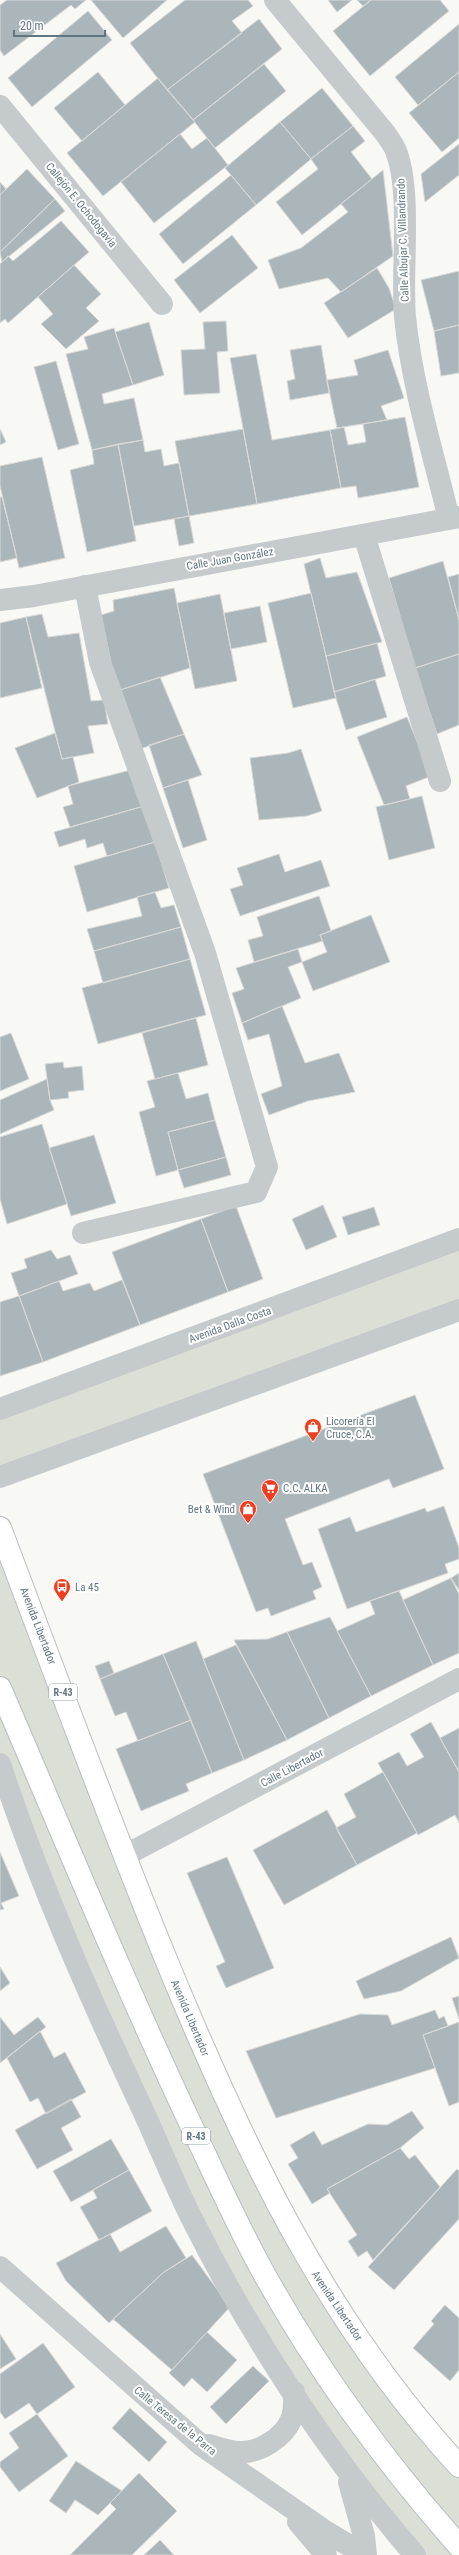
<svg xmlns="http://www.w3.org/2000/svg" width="459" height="2555" font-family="'Roboto Condensed',sans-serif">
	<rect width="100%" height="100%" fill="#f8f8f5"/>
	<path fill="#dae0d5" d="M459,1239V1310L0,1477V1409Z
		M0,1528L63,1693L298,2246L459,2466V2555H415L238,2302L0,1764Z"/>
	<path fill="#abb6ba" stroke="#d9d9d7" d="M7,0H86L75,9L71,5L4,56L0,50V5Z
		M91,0H167L123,38Z
		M185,0H248L253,6L232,21L242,33L167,90L130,43Z
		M328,0H352L337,12Z
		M357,0H371L363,6Z
		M371,0H440L449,11L370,76L333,31Z
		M88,11L112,40L32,107L8,78Z
		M259,19L282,49L193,120L167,90Z
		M459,24V72L418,105L395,77Z
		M264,64L286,91L215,148L193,120Z
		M98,72L125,105L82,141L54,108Z
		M459,72V138L442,152L409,113Z
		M158,78L195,122L103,196L67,153Z
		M322,88L353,126L311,159L280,122Z
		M280,122L311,159L256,205L225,168Z
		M353,126L365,141L351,152L372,179L302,235L276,202L318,169L311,159Z
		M180,134L192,149L207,138L228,165L154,223L121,182Z
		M459,144V175L425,202L421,174Z
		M27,169L55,199L0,252V195Z
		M383,170L393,256L341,292L328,278L279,289L268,260L301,248L348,212L341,204Z
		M231,175L256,205L183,264L159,234Z
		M0,182L6,189L0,195Z
		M55,199L65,211L2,262L0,252Z
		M61,221L89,252L8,323L5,319L0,323V264L8,256L13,261Z
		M232,235L258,268L200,313L174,280Z
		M74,265L101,294L86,308L99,321L66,349L41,324L53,314L38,297Z
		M377,268L389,288L396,309L348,338L324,303Z
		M459,271V325L434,331L421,280Z
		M226,321L228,351L217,352L220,393L184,395L181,350L205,349L203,322Z
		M149,322L164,375L133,385L115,332Z
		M459,325V373L441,376L434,331Z
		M114,328L133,385L102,394L104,404L134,398L143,440L92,450L66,354L88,349L84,337Z
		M321,345L329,393L290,400L287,381L295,379L290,350Z
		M388,350L404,398L381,406L387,420L337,428L327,380L358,375L354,360Z
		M256,354L272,440L330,430L341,488L257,504L230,358Z
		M56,361L79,444L58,450L34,367Z
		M405,417L419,487L358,498L356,486L341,488L330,430L344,427L348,445L366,442L363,424Z
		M0,429L6,442L0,445Z
		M243,429L257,504L189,516L175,441Z
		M143,440L145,452L161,449L164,466L179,463L189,516L134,526L118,444Z
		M118,444L136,541L87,552L70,470L94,464L92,450Z
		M42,457L65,558L19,568L0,486V466Z
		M0,497H2L17,558L0,562Z
		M189,516L194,543L179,546L174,519Z
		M320,558L326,578L357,572L382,642L326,656L304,564Z
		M443,561L459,620V654L415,668L389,578Z
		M459,574V620L448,577Z
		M174,588L190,668L117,691L101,615L114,611L113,600Z
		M311,593L336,698L293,708L268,603Z
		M220,594L237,681L195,689L177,603Z
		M260,606L267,642L231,649L224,613Z
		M42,614L48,637L79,633L91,701L104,700L108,724L88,726L94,753L62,759L26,617Z
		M26,617L42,688L0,698V623Z
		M377,643L386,676L334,692L326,656Z
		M459,654V725L437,734L415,668Z
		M160,677L184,734L140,749L117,691Z
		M375,679L387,717L346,730L334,692Z
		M407,717L431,776L406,786L410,799L384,805L357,737Z
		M55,733L62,759L73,757L79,782L37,798L15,748Z
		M184,734L202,775L163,788L149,745Z
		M301,749L322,811L307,816L259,820L250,758L288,753Z
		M131,770L144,806L70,827L63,807L73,804L68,786Z
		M188,780L207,840L183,848L163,788Z
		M422,796L435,848L389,860L376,807Z
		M144,806L155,842L107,856L103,843L87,848L85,839L59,847L54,832Z
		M155,842L169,888L87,912L74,866Z
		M279,854L285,872L321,860L330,886L240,916L230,889L243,885L237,868Z
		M155,892L161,908L174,905L181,927L94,951L87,929L142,916L137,897Z
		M319,896L331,931L320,935L323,941L254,962L248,940L263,936L257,917Z
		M371,915L390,962L313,991L302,962L327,952L320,935Z
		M181,927L190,959L103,983L94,951Z
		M298,949L302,962L288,967L301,998L242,1023L232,993L244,989L236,968Z
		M190,959L206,1015L98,1044L82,988Z
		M282,1006L305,1063L339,1053L355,1092L308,1101L269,1115L261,1094L282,1086L269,1034L248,1040L242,1023Z
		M196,1018L208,1065L155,1079L142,1033Z
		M11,1033L29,1079L0,1091V1037Z
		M63,1062L64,1068L82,1066L84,1090L68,1092L69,1098L50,1100L45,1064Z
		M178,1073L186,1099L208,1093L215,1120L168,1132L178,1170L156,1176L139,1112L155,1107L147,1081Z
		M47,1079L50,1100L54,1110L0,1134V1100Z
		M215,1120L226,1157L178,1170L168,1132Z
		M42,1124L67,1204L7,1224L0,1199V1137Z
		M94,1135L116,1203L71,1216L49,1148Z
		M226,1157L231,1175L184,1188L178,1170Z
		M323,1205L337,1237L306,1250L292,1219Z
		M236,1206L263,1279L228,1292L201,1219Z
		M374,1207L380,1225L348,1235L342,1217Z
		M201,1219L228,1292L140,1325L112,1252Z
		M51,1250L57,1259L70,1255L78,1274L19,1296L11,1273L27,1268L24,1259Z
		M122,1280L140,1325L43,1362L19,1296L59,1281L63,1291L90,1283L94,1291Z
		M19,1296L43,1362L0,1376V1302Z
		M415,1395L444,1469L393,1488L389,1479L285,1519L303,1565L312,1562L322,1587L313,1591L316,1599L271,1616L268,1608L256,1612L203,1474Z
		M444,1506L459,1548V1559L445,1564L448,1573L347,1609L318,1529L350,1517L356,1532L425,1508L427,1512Z
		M459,1573V1590L451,1578Z
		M451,1578L459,1594V1653L433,1665L403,1600Z
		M399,1591L433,1665L371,1696L337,1631L375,1614L370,1601Z
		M330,1617L371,1696L329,1718L287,1632Z
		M287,1632L329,1718L287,1740L234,1640L268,1639Z
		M196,1641L244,1760L212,1773L163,1654Z
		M236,1645L287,1740L244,1760L203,1659Z
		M163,1654L191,1720L138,1741L126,1712L115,1716L100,1679Z
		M109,1661L114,1673L100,1679L95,1666Z
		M191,1720L212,1773L186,1784L189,1791L141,1811L116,1749Z
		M431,1722L459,1772V1823L455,1815L418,1835L378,1763L399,1752L407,1766L424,1757L410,1734Z
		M459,1728V1772L440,1738Z
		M383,1772L417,1833L357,1865L336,1828L356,1817L344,1794Z
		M327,1810L357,1865L284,1905L253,1850Z
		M0,1852L19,1896L1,1903L4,1909L0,1910Z
		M227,1857L274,1968L226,1988L216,1966L225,1962L187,1873Z
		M451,1937L459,1958L401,1991L364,1999L356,1981Z
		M0,1967L10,1983L0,1991Z
		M459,1996V2019L452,1998Z
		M435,2010L439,2019L444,2016L448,2026L423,2035L435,2068L276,2118L246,2051L360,2014L388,2015L392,2025Z
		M0,2017L14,2035L38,2017L46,2027L0,2063Z
		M459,2022V2102L449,2106L423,2035Z
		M40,2031L54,2058L65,2052L86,2092L46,2114L38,2098L30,2102L7,2058Z
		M71,2099L81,2117L61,2128L73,2150L37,2169L15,2130Z
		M412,2111L424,2128L400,2148L327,2189L330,2193L312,2204L288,2164L298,2158L290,2145L314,2131L322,2145L368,2124L387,2125Z
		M111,2139L129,2170L71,2202L53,2171Z
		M400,2148L409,2159L415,2155L440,2187L373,2260L367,2251L358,2257L348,2241L357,2235L327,2189Z
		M457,2169L459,2171V2219L394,2290L368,2267Z
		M129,2170L152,2211L99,2240L80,2207L97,2198L93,2190Z
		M166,2226L186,2258L164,2272L109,2323L66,2281L56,2263L110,2234L120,2252Z
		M192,2255L230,2307L172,2370L113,2319L164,2272Z
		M445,2305L459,2318V2370L450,2381L413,2348L434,2324L431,2321Z
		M207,2332L237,2360L207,2392L192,2378L184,2387L169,2373Z
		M0,2334L16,2359L0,2369Z
		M43,2343L75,2387L37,2414L29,2403L5,2419L0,2412V2374Z
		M253,2366L269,2381L226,2424L210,2407Z
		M130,2408L167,2442L149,2462L112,2428Z
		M37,2414L68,2456L19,2492L0,2467V2462L19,2448L9,2433Z
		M76,2461L122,2491L98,2515L75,2500L66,2513L49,2501Z
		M139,2473L177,2511L132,2555H70L116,2509L110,2503Z
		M160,2540L174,2555H144Z"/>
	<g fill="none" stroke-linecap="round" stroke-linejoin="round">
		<defs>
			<path id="primary" d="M0,1528C54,1671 107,1815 165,1957C241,2142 322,2317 459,2466
				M0,1688C63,1834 123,1981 191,2125C214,2173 236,2223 262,2270C317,2370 384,2461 459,2546"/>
		</defs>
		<use href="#primary" stroke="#b8bdc0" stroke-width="24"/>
		<path stroke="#c5cacd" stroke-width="22" d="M275,0L385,133C389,139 394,145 396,151C412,192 401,271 405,317C412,386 433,452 449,519
			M0,106L162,304
			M364,535L440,781
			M0,600L34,596L459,517
			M83,1233L256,1192L267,1167L205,953L100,662L85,586
			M0,1764C38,1880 87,1991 139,2102C157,2140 172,2179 191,2217C250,2335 328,2455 415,2555
			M124,1856L459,1679
			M0,2267L201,2445L325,2531L365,2555
			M209,2445C219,2448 230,2452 240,2452C259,2453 283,2438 291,2420C295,2411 294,2402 294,2392
			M349,2482L364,2536L366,2555
			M298,2522L326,2555"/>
		<path stroke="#c5cacd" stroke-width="22" d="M0,1409L459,1239
			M0,1477L459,1310"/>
		<use href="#primary" stroke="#fff" stroke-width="22"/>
	</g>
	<defs>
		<symbol id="shop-pin" viewBox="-11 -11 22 30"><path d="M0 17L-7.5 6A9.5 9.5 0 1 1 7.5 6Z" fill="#ee3e1f" stroke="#fff"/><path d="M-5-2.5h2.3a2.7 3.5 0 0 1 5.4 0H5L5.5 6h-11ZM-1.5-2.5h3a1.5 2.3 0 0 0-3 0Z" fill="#fff"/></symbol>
		<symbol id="supermarket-pin" viewBox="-11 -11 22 30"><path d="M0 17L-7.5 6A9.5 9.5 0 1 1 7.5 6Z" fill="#ee3e1f" stroke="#fff"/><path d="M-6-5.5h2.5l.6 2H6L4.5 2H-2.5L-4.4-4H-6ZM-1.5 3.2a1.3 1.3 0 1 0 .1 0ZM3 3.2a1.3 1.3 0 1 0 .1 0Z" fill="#fff"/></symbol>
		<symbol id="bus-pin" viewBox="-11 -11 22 30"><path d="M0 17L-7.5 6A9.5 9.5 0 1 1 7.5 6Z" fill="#ee3e1f" stroke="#fff"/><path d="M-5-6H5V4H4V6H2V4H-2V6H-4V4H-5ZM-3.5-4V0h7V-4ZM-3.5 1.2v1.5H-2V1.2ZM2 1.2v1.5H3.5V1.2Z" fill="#fff"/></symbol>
	</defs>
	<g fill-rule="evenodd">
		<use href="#shop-pin" x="303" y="1417" width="20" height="27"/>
		<use href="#supermarket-pin" x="260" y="1478" width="20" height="27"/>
		<use href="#shop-pin" x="238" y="1499" width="20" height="27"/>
		<use href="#bus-pin" x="52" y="1577" width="20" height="27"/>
	</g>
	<g text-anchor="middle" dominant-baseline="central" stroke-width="4" stroke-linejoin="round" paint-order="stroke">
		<g fill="#fff" stroke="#909fa8" stroke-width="1">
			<rect x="49" y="1684" width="28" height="16" rx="3"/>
			<rect x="182" y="2128" width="28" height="16" rx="3"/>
		</g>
		<g font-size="10" font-weight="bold" fill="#617682">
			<text x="63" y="1692">R-43</text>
			<text x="196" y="2136">R-43</text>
		</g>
		<g font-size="11" fill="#617682" stroke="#fff">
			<text transform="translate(81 205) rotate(51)">Callejón E. Ochodogavia</text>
			<text transform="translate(403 240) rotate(-92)">Calle Albujar C. Villandrando</text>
			<text transform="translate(230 559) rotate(-10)">Calle Juan González</text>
			<text transform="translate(230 1325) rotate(-20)">Avenida Dalla Costa</text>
			<text transform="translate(38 1626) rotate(69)">Avenida Libertador</text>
			<text transform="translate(292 1768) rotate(-28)">Calle Libertador</text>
			<text transform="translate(190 2018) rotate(67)">Avenida Libertador</text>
			<text transform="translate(337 2306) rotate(56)">Avenida Libertador</text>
			<text transform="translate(175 2421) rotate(39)">Calle Teresa de la Parra</text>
		</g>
		<g font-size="11" fill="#617682" stroke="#fff" text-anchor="start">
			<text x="326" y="1421">Licorería El<tspan x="326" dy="13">Cruce, C.A.</tspan></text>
			<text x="283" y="1488">C.C. ALKA</text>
			<text x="235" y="1509" text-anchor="end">Bet &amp; Wind</text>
			<text x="75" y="1587">La 45</text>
		</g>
	</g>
	<path d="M14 30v6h91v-6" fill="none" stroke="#617682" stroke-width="2"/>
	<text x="20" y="30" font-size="12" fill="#617682" stroke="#ffffff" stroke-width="3" paint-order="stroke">20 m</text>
</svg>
